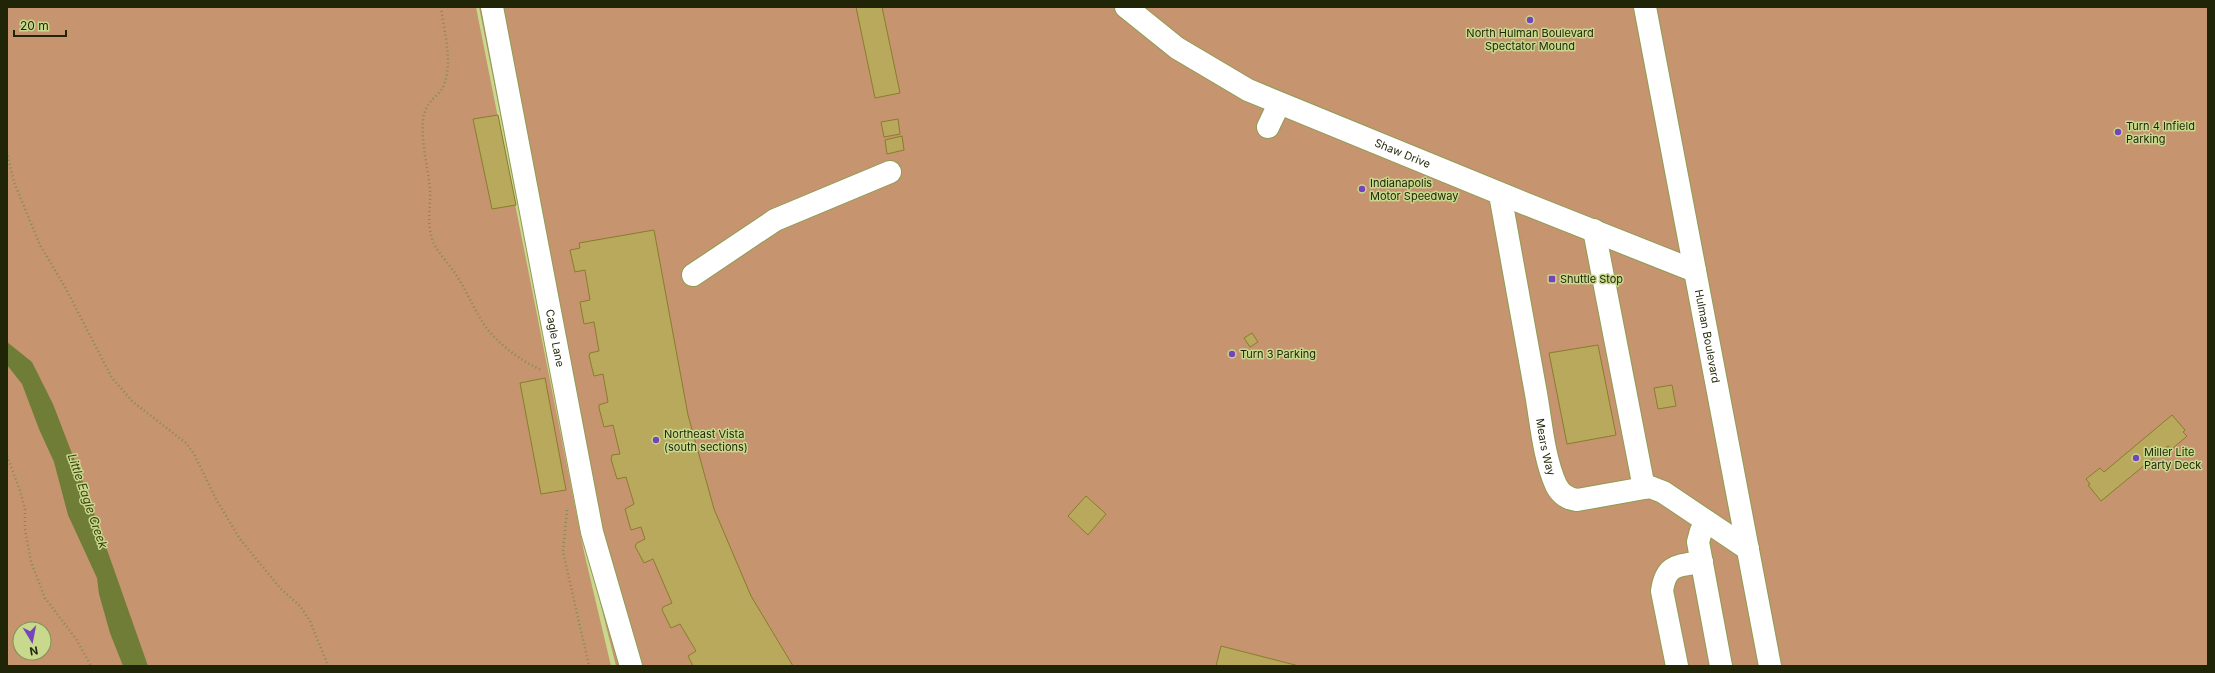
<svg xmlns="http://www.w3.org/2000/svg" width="2215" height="673" font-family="Inter,sans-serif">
	<rect width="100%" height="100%" fill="#c8d88d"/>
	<path fill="#c6946e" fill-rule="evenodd" d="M7,7H476L584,552L611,666H7ZM20,629H44V653H20Z
		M479,7H2208V666H616L587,550Z"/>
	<path fill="#707d37" d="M7,342L32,362L53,404L86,490L148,666H123L110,633L99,594L97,578L68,515L54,462L39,429L22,384L7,365Z"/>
	<path fill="#b8a95d" stroke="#8a7c2d" d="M856,7H882L900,93L875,98Z
		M498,115L516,205L492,209L473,119Z
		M898,119L900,134L884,137L881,122Z
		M902,136L904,150L887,154L885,140Z
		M654,230L688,415L714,509L751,596L793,666H693L688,656L696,651L680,624L671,628L662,610L663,607L672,603L653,559L644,563L635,546L637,543L645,539L641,527L631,530L625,509L634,504L626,477L617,479L611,459L612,455L620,454L613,425L604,427L599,408V405L608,402L603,374L594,376L589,356L590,353L599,351L594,322L584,324L580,302L590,300L585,270L575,272L570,250L580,248L579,243Z
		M1252,333L1258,342L1250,347L1244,338Z
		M1598,345L1616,435L1567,444L1549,353Z
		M545,378L566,490L541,494L520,383Z
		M1672,385L1676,406L1658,409L1654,388Z
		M2172,415L2185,430L2183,432L2187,436L2172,449L2168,446L2101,501L2088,485L2090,484L2086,479L2100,468L2104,472Z
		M1086,496L1106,514L1088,535L1068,516Z
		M1221,646L1299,666H1216Z"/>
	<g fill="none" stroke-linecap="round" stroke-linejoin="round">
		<defs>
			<g id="minor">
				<path id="s1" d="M492,7L592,532L631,666"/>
				<path id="s2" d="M1126,7L1177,48L1248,90L1526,204L1695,271"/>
				<path id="s3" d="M1645,7L1770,666"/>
				<path d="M1268,127L1279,104"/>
				<path id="s4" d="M1500,194C1512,259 1523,323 1535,388C1541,419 1543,456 1556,485C1561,495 1568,499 1577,500L1650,487L1663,492L1748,549"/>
				<path d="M1594,230L1644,488"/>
				<path d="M693,275L775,220L890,172"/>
				<path d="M1707,522L1701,531L1698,542L1721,666"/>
				<path d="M1677,666L1662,591C1666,563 1679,566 1702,562"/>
			</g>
		</defs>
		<use href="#minor" stroke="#8e9d54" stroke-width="24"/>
		<path stroke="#808b53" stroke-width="2.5" stroke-dasharray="1 3" stroke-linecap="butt" d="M441,7C444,32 453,61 444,85C439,98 426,98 423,120C421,143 428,167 430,190C431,204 427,221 431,235C434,250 447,261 455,273C466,290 474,309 485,326C498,344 522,362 542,370
			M7,152L14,182L40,245L65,287L112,378L133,402L186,443L194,454L216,499L240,539L280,588L300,606L310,621L328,666
			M7,456L20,491L25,509V529L31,562L45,598L76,639L91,666
			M567,510L563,552L589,666"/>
		<use href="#minor" stroke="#fff" stroke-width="22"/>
	</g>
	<g fill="#7544bc" stroke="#c8d88d" stroke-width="1.5">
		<circle cx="1530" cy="20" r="4"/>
		<circle cx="2118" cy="132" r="4"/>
		<circle cx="1362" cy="189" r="4"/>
		<rect x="1548" y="275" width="8" height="8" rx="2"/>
		<circle cx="1232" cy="354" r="4"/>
		<circle cx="656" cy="440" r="4"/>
		<circle cx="2136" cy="458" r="4"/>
	</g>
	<g text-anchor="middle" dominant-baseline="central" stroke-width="3" stroke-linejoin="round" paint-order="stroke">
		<g font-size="11" fill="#1f2506" stroke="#c8d88d" text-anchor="start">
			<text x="1530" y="33" text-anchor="middle">North Hulman Boulevard<tspan x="1530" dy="13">Spectator Mound</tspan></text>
			<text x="2126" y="126">Turn 4 Infield<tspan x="2126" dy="13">Parking</tspan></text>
			<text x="1370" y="183">Indianapolis<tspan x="1370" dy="13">Motor Speedway</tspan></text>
			<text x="1560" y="279">Shuttle Stop</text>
			<text x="1240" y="354">Turn 3 Parking</text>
			<text x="664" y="434">Northeast Vista<tspan x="664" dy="13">(south sections)</tspan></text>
			<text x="2144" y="452">Miller Lite<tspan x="2144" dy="13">Party Deck</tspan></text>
		</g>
		<g font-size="11" fill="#1f2506" stroke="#c8d88d">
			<text stroke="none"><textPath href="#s2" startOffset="315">Shaw Drive</textPath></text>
			<text stroke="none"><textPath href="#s3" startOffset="335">Hulman Boulevard</textPath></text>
			<text stroke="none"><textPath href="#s1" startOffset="337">Cagle Lane</textPath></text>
			<text stroke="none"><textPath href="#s4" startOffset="257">Mears Way</textPath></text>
		</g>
		<g font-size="12" font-style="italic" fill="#374009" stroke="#c8d88d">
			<text transform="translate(88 501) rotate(71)">Little Eagle Creek</text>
		</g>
	</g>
	<rect width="2215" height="673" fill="none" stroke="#1f2506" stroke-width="16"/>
	<g transform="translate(32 641) rotate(170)"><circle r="19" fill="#c8d88d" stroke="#849057"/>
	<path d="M0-3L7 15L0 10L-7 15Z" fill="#7544bc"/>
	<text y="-6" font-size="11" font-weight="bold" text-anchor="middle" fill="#1f2506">N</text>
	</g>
	<path d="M14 30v6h52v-6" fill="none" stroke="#1f2506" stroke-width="2"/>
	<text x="20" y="30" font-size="12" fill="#1f2506" stroke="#c8d88d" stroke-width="3" paint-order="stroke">20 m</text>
</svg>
